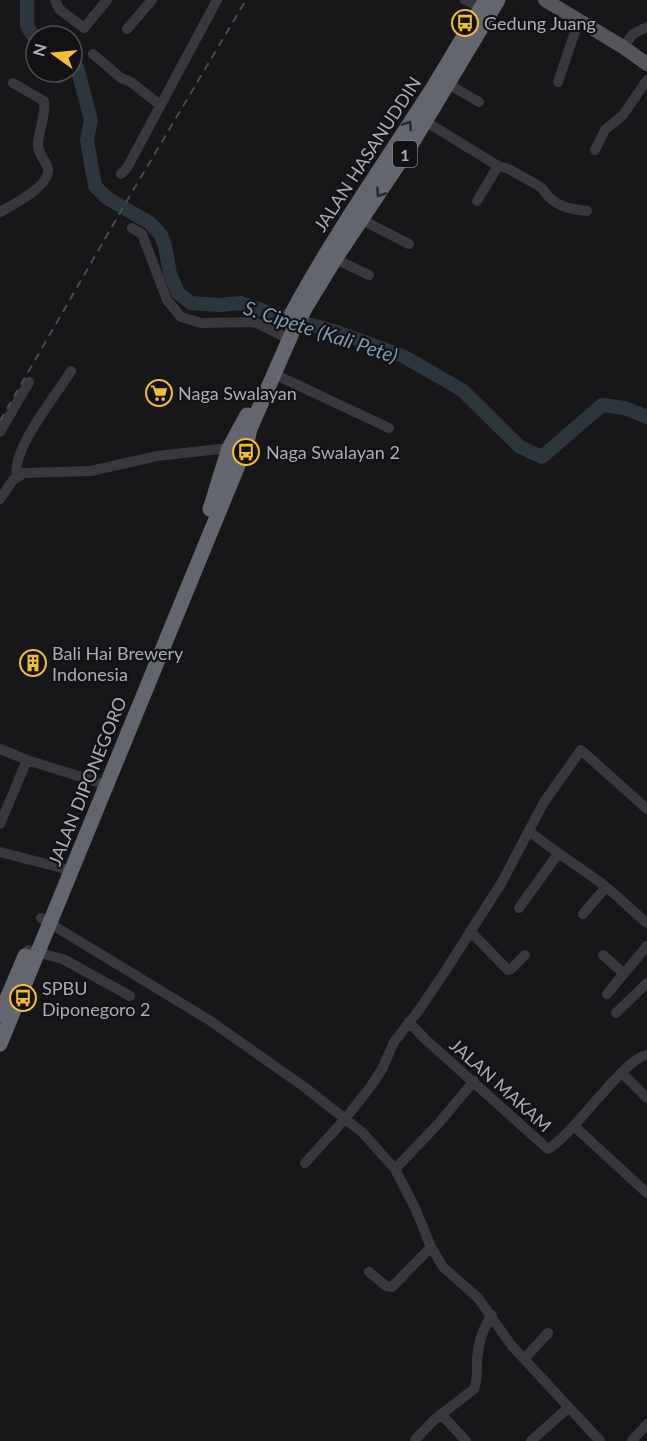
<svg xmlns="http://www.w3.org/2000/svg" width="647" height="1441" font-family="Lato,sans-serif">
	<rect width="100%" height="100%" fill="#171719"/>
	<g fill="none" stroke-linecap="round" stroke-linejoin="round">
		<path stroke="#2d353d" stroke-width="14" d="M27,0V26L36,40
			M72,64L77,67L91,120L87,140L95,186L107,198L150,223L161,235L165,246L170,274L178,293L191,303L219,305L241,303L276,315L337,332L403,356L462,390L520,447L542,457L602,405L625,408L647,417"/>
		<path stroke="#38383e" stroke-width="10" d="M55,0L59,9L84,28L107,0
			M465,0L481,7
			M127,29L152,0
			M623,47L633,34L647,27
			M93,54L121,78L131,82L160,105
			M558,82L579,20
			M448,84L479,102
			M425,121L498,166L509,169L539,186C544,189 545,193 549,197C560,208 573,209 587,211
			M595,150L605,130L623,115L647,80
			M121,174L127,168L217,0
			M477,201L498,166
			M0,212C13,205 50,186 48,169C46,160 37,154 38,143C39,128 46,116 44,101L13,83
			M362,220L409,244
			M132,228L142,234L167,300L181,317L201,323L254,322L281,335
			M335,259L369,275
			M274,374L389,428
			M0,432L29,382
			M17,476C10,451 58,393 71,371
			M0,499L13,480L24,473L91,471L157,456L229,448L233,450
			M0,749L27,760
			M0,824L27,760L97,782
			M529,831C552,850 577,865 601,883C617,895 631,910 647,923
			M0,852L62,868
			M519,908L558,854
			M583,914L606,887
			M41,918L209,1020L303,1086L363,1133L395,1169L416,1210L431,1247L443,1267L478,1298L511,1345L600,1441
			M470,931L508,970L511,969L525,955
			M28,950L63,959L130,996
			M603,955L624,974
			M607,994L647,946
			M616,1013L647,983
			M409,1022L425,1039L548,1149C576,1132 623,1059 647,1055
			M622,1073L647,1098
			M574,1126L647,1193
			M305,1163L345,1119L371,1086L382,1069L394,1042L419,1010L446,970L502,882L544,802L581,750L647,809
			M395,1169L438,1124L474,1081
			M369,1272L386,1286L392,1287L431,1247
			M524,1359L548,1333
			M441,1414L466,1441
			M415,1440L434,1420L474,1389C478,1379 477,1371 477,1360C478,1343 482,1329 492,1315
			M531,1441L569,1407
			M632,1441L647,1424"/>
		<path stroke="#54555d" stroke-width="14" d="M545,0L623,47L647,64"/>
		<path stroke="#64666f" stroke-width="15" d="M292,313C334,235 386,161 434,86C452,57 468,28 486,0
			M210,509L229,448L247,415
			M0,1015L25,956
			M0,1044L246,446L250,429L292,333L307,305L335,259L411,145L498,0"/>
		<path stroke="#4b4c53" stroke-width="2" stroke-dasharray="8 6" stroke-linecap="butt" d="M0,421L125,204L246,0"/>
	</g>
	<defs><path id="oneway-chevron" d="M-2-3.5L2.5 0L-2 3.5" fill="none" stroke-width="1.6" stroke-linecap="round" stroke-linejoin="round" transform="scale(1.5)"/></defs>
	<g stroke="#26272b">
		<use href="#oneway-chevron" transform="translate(408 125) rotate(-57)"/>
		<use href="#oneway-chevron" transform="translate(380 193) rotate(124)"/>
	</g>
	<defs>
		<symbol id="bus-ring" viewBox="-11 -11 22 22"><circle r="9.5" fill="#121214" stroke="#f2be36" stroke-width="1.5"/><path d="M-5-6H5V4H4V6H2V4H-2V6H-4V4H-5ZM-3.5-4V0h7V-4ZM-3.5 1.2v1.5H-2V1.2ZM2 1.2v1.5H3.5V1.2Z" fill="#f2be36"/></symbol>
		<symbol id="supermarket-ring" viewBox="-11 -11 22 22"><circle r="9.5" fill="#121214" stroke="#f2be36" stroke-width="1.5"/><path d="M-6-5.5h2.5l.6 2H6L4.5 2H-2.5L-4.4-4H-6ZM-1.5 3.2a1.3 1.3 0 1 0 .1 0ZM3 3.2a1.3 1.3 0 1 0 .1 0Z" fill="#f2be36"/></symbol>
		<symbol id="building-ring" viewBox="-11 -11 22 22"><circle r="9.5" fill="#121214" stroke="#f2be36" stroke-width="1.5"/><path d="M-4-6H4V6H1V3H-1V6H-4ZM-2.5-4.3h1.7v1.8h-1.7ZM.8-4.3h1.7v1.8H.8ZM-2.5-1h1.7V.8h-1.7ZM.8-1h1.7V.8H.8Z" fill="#f2be36"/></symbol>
	</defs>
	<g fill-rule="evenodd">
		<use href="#bus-ring" x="450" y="8" width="30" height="30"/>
		<use href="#supermarket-ring" x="144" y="378" width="30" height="30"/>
		<use href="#bus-ring" x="231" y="437" width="30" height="30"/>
		<use href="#building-ring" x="18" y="648" width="30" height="30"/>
		<use href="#bus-ring" x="8" y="983" width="30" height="30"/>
	</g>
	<g text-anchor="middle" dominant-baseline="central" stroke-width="4.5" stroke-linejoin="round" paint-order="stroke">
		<rect fill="#121214" stroke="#7c7e88" stroke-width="1.5" x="393" y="141" width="24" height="26" rx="4.5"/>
		<g font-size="16" font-weight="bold" fill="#a9adb9">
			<text x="405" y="154">1</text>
		</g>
		<g font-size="18" fill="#a9adb9" stroke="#121214" text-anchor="start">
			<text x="484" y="23">Gedung Juang</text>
			<text x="178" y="393">Naga Swalayan</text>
			<text x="266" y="452">Naga Swalayan 2</text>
			<text x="52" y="653">Bali Hai Brewery<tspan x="52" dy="21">Indonesia</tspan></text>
			<text x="42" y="988">SPBU<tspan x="42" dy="21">Diponegoro 2</tspan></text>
		</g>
		<g font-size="18" fill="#a9adb9" stroke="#121214">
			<text transform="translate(367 154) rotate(-57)">JALAN HASANUDDIN</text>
			<text transform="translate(87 781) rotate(-68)">JALAN DIPONEGORO</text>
			<text transform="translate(501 1085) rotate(42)">JALAN MAKAM</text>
		</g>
		<g font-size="20" font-style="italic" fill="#8098b3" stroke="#121214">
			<text transform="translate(321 331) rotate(18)">S. Cipete (Kali Pete)</text>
		</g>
	</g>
	<g transform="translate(54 54) rotate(285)"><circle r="28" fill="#121214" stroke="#4e5056" stroke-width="1.5"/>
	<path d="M0-4.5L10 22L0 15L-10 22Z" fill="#f2be36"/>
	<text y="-9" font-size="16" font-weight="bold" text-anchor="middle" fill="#a9adb9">N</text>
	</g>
</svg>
